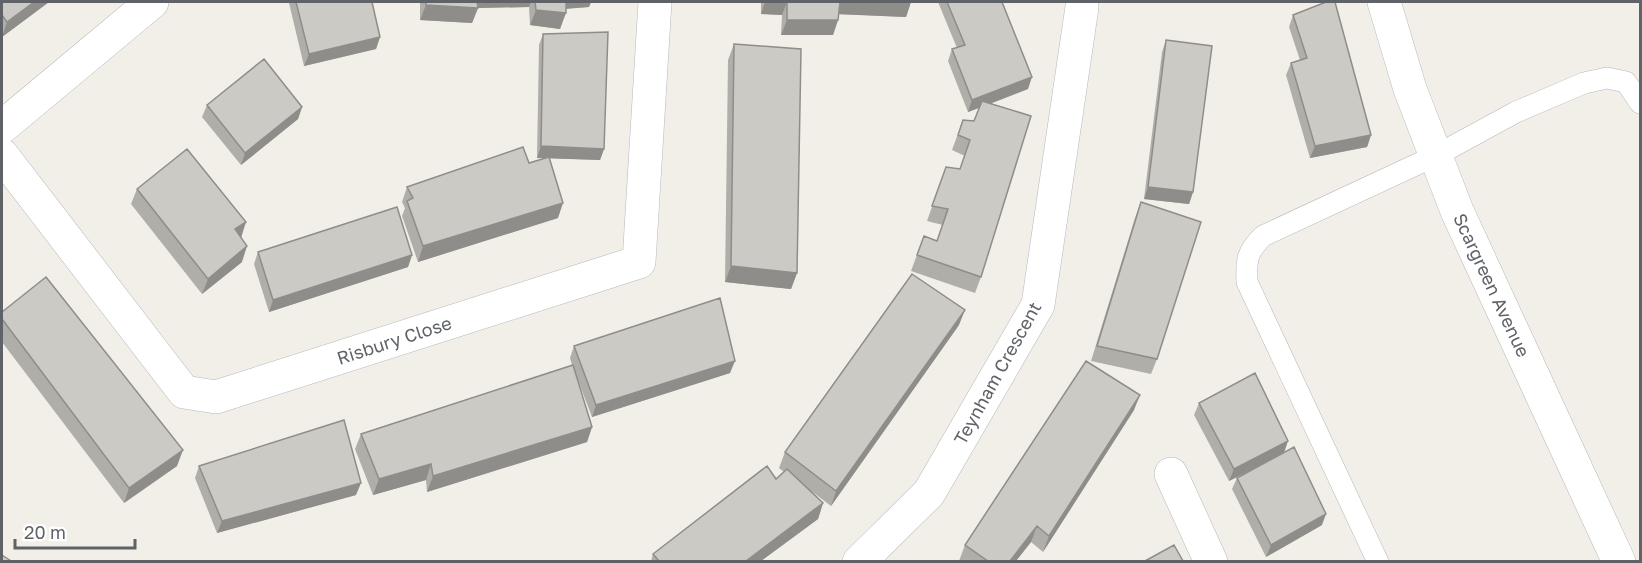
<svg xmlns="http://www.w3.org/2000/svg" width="1642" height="563" font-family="'Golos Text',sans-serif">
	<rect width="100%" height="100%" fill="#f1efe8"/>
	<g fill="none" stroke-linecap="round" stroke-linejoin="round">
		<defs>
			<path id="lane" d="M1378,562L1247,282C1246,259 1247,252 1263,236L1437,155L1516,112L1584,83L1607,78L1626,82L1640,103"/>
			<path id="street" d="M1384,2L1410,89L1457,211L1619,562
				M2,127L152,2
				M2,155L184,392L216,397L639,262L655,2
				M1171,474L1211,562
				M859,562L929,493L1038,305L1082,7"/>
		</defs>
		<use href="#lane" stroke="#b5b8bc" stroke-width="22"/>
		<use href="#street" stroke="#b5b8bc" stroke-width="34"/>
		<use href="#lane" stroke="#fff" stroke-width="21"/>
		<use href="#street" stroke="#fff" stroke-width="33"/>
	</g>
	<path fill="#afaea9" d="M2,2H49L2,37Z
		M290,2H372L380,37L376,49L304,66L289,3Z
		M420,2H591L589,7L566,9L560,29L530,25L529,7L478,8L472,23L420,20Z
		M761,2H911L906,17L839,14L838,20L833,35H781L782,15L761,14Z
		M938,2H1002L1028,89L990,104L981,277L975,293L911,271L924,236L937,241L943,225L927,221L946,167L960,169L965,156L952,150L963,120L974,121L979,108L968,112L948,61L952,49L957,48Z
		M1293,15L1371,135L1367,147L1310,158L1286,75L1291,63L1300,60L1289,27Z
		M543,34L604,149L600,160L549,158L558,218L418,262L402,216L405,208L402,202L407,187L529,163L545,158H537L539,45Z
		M1166,40L1193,192L1189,204L1144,199L1162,52Z
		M734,44L797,273L791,289L725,282L728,60Z
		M207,105L302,107L298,119L241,165L202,117Z
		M137,189L241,237L242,262L202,294L131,204Z
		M1141,202L1157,359L1151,374L1091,361L1135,218Z
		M258,252L412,255L408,267L269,312L254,264Z
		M2,312L177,466L124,503L2,342Z
		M959,325L831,506L810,490L823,503L818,519L761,561H651L653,554L776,479L784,472L779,468L785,452Z
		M574,346L730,373L592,417L576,375L592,427L587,442L427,492L426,480L373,495L355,449L361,434L572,365L570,358Z
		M1199,403L1284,452L1322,525L1266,557L1232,489L1237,478L1243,474L1229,481L1194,415Z
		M1134,410L1043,552L1031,542L1016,561H959L965,545Z
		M199,466L356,495L217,533L195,478Z"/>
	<path fill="#8f8d8a" d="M34,2H49L2,37L7,22Z
		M474,2H531L529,7L478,8L472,23L420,20L426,5Z
		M563,2H591L589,7L560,9Z
		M765,2H787L782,15L761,14Z
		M839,2H911L906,17L834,14Z
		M536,10L566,13L560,29L530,25Z
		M787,20H838L833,35H781Z
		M380,37L376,49L304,66L309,54Z
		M1032,77L1028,89L968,112L972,100Z
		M302,107L298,119L241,165L245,153Z
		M1371,135L1367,147L1310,158L1315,146Z
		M541,146L604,149L600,160L537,158Z
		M1148,187L1193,192L1189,204L1144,199Z
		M563,203L558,218L418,262L423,246Z
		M246,222L241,238L235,229Z
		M247,246L242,262L202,294L208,279Z
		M412,255L408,267L269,312L273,300Z
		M731,266L797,273L791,289L725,282Z
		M965,310L959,325L831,506L836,491Z
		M735,361L730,373L592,417L596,405Z
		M1140,395L1134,410L1043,552L1049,536Z
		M592,427L587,442L427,492L433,476Z
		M1288,441L1284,453L1229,481L1234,469Z
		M183,450L177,466L124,503L129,488Z
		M431,464L426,480L373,495L379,479Z
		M361,483L356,495L217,533L222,521Z
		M823,503L818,519L761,561H746Z
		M1326,514L1322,525L1266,557L1271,545Z
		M1037,526L1031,542L1016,561H1010Z"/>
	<path fill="#cccac5" stroke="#8f8d8a" stroke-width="1.5" d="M2,2H34L7,22L2,15Z
		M296,2H372L380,37L309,54Z
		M426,2H477L478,8L426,5Z
		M535,2H566V13L536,10Z
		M787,2H840L838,20H787Z
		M947,2H1002L1032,77L972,100L952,49L965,45Z
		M1326,2H1335L1371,135L1315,146L1291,63L1307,58L1293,15Z
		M608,32L604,149L541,146L543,34Z
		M1166,40L1212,46L1193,192L1148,187Z
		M734,44L801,49L797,273L731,266Z
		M264,59L302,107L245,153L207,105Z
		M982,101L1031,116L981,277L917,255L924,236L937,241L948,209L932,206L946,167L960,169L970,140L958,135L963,120L974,121Z
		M523,147L529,163L549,157L563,203L423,246L407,201L413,198L407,187Z
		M187,149L246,222L235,229L247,246L208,279L137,189Z
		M1141,202L1201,222L1157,359L1097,346Z
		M397,207L412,255L273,300L258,252Z
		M912,274L965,310L836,491L785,452Z
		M46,277L183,450L129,488L2,319V312Z
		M720,298L735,361L596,405L574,346Z
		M1086,361L1140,395L1049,536L1037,526L1010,561H988L965,545Z
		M573,365L592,427L433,476L431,464L379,479L361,434Z
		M1255,373L1288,441L1234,469L1199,403Z
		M344,420L361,483L222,521L199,466Z
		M1294,447L1326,514L1271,545L1237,478Z
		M767,466L776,479L787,469L823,503L746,561H659L653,554Z
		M1174,545L1183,561H1145Z
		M2,555L11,561H2Z"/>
	<g text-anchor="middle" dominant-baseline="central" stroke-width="4.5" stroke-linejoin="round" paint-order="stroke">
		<g font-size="18" fill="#5f6368" stroke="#fff">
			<text transform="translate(1492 285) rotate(65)">Scargreen Avenue</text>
			<text transform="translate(394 340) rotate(-18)">Risbury Close</text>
			<text transform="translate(997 373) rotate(-61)">Teynham Crescent</text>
		</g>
	</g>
	<rect width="1642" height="563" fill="none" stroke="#5f6368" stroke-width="6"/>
	<path d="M15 539v9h120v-9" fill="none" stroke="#5f6368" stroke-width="3"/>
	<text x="24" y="539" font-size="18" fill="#5f6368" stroke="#ffffff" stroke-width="4.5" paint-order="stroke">20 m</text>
</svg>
